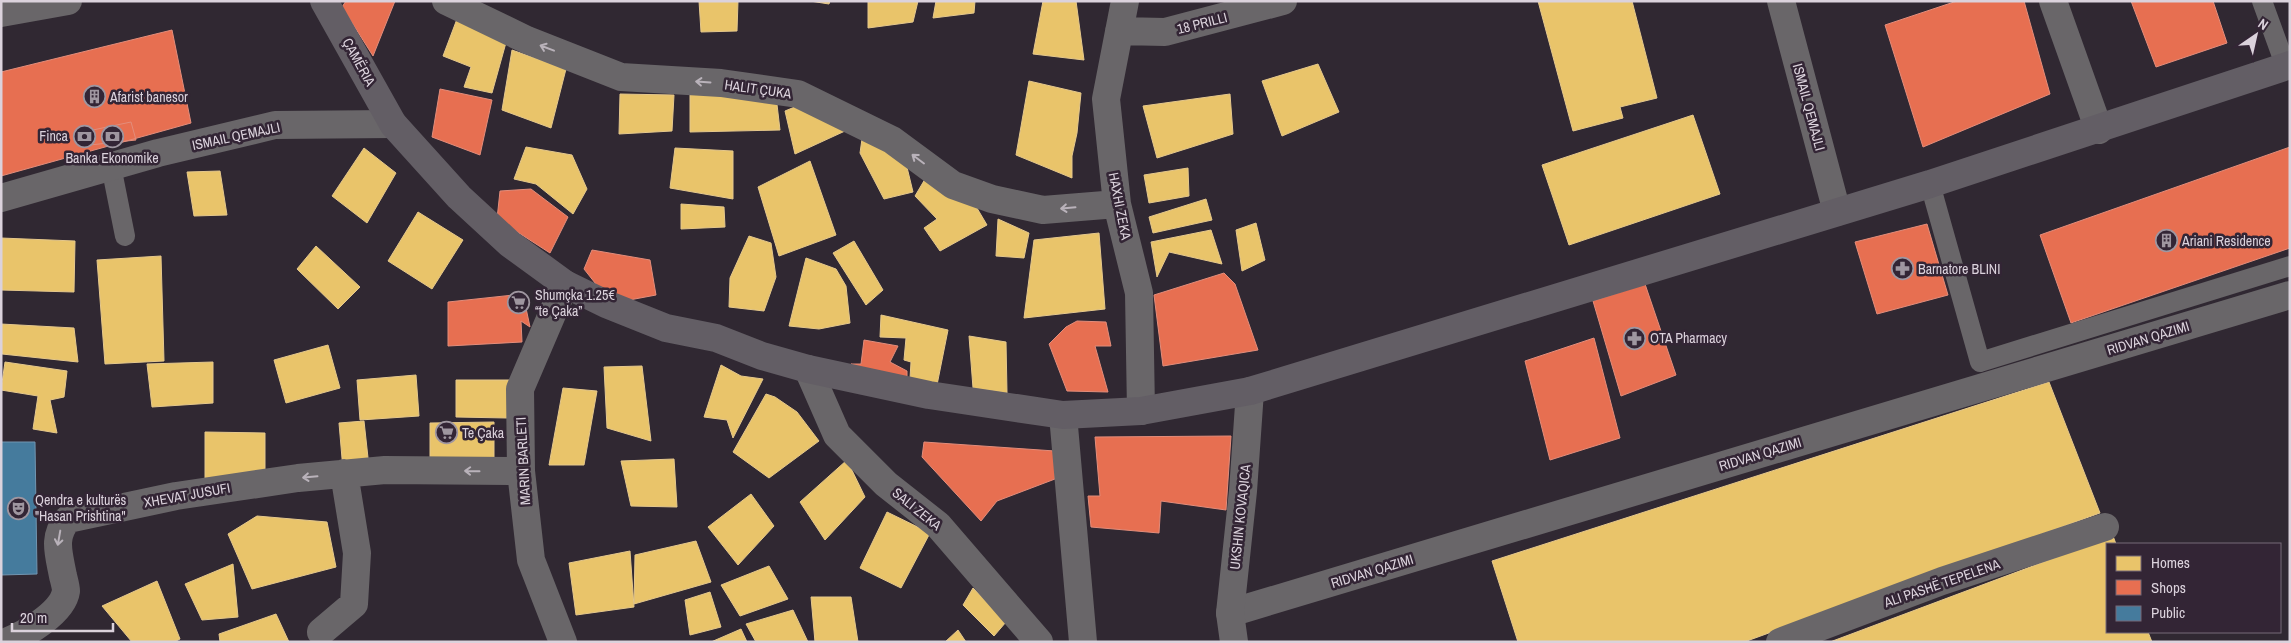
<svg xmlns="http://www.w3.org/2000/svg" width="2291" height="643" font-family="'Archivo Narrow',sans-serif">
	<rect width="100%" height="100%" fill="#302832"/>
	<path fill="#e9c46a" stroke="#e5c88c" d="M699,1H738L737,31L701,32Z
		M810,1H830L829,4Z
		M868,1H918L913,22L868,28Z
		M936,1H975L974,13L933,18Z
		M1043,1H1076L1084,60L1033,54Z
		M1538,1H1632L1657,98L1620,107L1623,118L1573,131Z
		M457,19L507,39L492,93L464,87L471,67L443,56Z
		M512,50L566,69L551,128L502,110Z
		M1318,64L1339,112L1282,136L1262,81Z
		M1029,81L1081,93L1077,133L1072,156V178L1016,155Z
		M690,92L776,96L780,130L690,132Z
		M620,94L674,95L672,131L619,134Z
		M1230,94L1233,134L1157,158L1143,106Z
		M802,104L845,131L795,154L785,111Z
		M1693,115L1720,194L1569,245L1542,165Z
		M862,139L905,159L913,192L884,199L860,153Z
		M526,147L572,155L587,189L573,214L536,184L514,179Z
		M364,148L396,173L367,223L332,196Z
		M675,148L733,151V199L670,188Z
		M810,161L836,235L779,256L758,187Z
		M1188,168L1189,196L1149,203L1144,175Z
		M220,171L227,215L194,216L187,172Z
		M928,174L974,203L987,225L940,251L924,228L937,219L915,196Z
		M1206,199L1212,220L1153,233L1149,217Z
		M681,204L724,207L725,227L681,229Z
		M418,212L463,240L432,289L388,261Z
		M998,219L1029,233L1024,258L996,256Z
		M1256,223L1265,260L1242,271L1236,230Z
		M1211,230L1222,264L1169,252L1157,277L1151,242Z
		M1099,233L1105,309L1024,318L1034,240Z
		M749,236L771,243L776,277L764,311L729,307L730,278Z
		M1,238L75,241L74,292L1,290Z
		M854,241L883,290L866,305L833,253Z
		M316,246L360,287L338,309L297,269Z
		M161,256L164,361L105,364L97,260Z
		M806,258L836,269L846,286L850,323L819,329L789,326Z
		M881,315L948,330L937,385L910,378L911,362L904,360L906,338L880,337Z
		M1,324L74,328L78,362L2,354Z
		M969,336L1006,342L1007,393L973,388Z
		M328,345L340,388L286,403L274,360Z
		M5,362L67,371L64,397L50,400L57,433L33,429L38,396L1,390Z
		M213,362V403L152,407L147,364Z
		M721,365L741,376L763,379L733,438L727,420L704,417Z
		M642,366L651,441L607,428L604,367Z
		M416,375L419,416L360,420L357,380Z
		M456,380H511L507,418L456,417Z
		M2049,382L2100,513L1744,642H1518L1492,561Z
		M563,388L597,391L584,465H549Z
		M766,394L775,397L797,412L819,441L769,478L733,452Z
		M364,421L369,467L343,470L339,423Z
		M494,422V461H430V423Z
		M205,432L265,433V474L205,484Z
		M674,459L677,507L631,506L621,461Z
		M847,460L865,497L825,540L800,502Z
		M751,494L774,526L738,565L708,527Z
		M887,512L930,533L901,588L860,568Z
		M257,516L327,522L336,567L252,589L228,534Z
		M2113,536L2116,544H2107V632H2148L2152,642H1830Z
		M696,541L711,582L634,604L635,555Z
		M630,551L634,607L576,615L569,563Z
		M233,564L238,617L202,620L185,584Z
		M769,566L788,599L740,616L721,585Z
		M157,581L180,639L174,642H132L102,606Z
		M973,588L1006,622L994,636L963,605Z
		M710,592L721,627L690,635L685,600Z
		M811,597H851L858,642H815Z
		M793,610L808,642H756L746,624Z
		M276,614L289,642H220L219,634Z
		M741,629L747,642H711Z
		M958,630L966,642H945Z"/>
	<path fill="#e76f51" stroke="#e38d7b" d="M346,1H395L373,56L342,7Z
		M1957,1H2024L2050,94L1923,147L1885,25Z
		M2131,1H2213L2227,43L2156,67Z
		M172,30L191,123L1,176V72Z
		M440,89L492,100L480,155L432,137Z
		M131,122L136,140L90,145L88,131Z
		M2290,147V248L2071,323L2040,235Z
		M531,189L568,217L550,253L497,219L500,191Z
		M1927,224L1948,295L1877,314L1855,242Z
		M592,250L650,260L656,295L624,301L603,293L584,269Z
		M1224,273L1235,284L1258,350L1163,366L1154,295Z
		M1645,284L1676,375L1621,396L1593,301Z
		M523,294L530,327L521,321L522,342L448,346V302Z
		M1077,321L1106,322L1111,346H1095L1108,392L1067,391L1049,344L1066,327Z
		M1594,338L1620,438L1550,460L1525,361Z
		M864,340L898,346L890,362L907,371V387L851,364H861Z
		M1231,436L1226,510L1161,501L1159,533L1091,527L1088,496H1100L1095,437Z
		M924,442L1055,451V479L997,501L981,521L922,457Z"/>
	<path fill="#457b9d" stroke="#7295b0" d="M1,442H35L37,574L1,575Z"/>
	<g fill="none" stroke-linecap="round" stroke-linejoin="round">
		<path stroke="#696669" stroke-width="20" d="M2262,1L2286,67
			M111,166L125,236
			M1930,184L1980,362L2290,266"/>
		<path stroke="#696669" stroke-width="28" d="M446,1L527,40L621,77L721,83L798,94L892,140L953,185L992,199L1043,210L1117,204
			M1125,1L1106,99L1117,204L1139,293L1141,411
			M1781,1L1837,212
			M2053,1L2099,130
			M1,13L68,1
			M1119,31L1165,32L1283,1
			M808,369L837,435L886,484L938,525L1039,642
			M1063,415L1083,642
			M1230,613L2290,295
			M321,632L354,604L357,553L344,473
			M6,642C24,635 63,613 66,591C66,587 64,580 63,576C59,554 52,537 68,519L176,496L298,478L385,470L521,471
			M563,642L531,560L521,471L520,389L565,284
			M1780,642L1942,581L2105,527"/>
		<path stroke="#696669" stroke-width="28" d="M1,198L158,153L275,125L393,124
			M1234,642L1230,613L1243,491L1250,391"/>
		<path stroke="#635e65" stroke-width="28" d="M324,1L393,124L459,197L510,244L565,284L606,304L666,328L716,338L762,356L808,369L929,395L1063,415L1141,411L1250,391L1930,184L2290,65"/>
	</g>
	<defs><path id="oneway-shaft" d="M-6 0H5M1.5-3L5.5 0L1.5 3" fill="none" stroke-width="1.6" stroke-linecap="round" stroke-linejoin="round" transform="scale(1.25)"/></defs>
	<g stroke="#b9b2ba">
		<use href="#oneway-shaft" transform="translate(547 48) rotate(-159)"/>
		<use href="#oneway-shaft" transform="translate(703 82) rotate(-176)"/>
		<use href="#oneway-shaft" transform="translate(918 159) rotate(-143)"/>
		<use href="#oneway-shaft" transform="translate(1068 208) rotate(175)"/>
		<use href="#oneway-shaft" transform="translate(472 471) rotate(-179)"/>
		<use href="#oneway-shaft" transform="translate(310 477) rotate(175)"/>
		<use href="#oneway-shaft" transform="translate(59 538) rotate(100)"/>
	</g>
	<defs>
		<symbol id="building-ring" viewBox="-11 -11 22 22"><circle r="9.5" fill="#332535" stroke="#9f96a0" stroke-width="1.5"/><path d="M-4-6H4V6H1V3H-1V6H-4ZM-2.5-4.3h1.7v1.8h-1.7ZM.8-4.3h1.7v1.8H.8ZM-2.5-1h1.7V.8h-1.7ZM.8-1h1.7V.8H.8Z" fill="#9f96a0"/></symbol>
		<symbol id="bank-ring" viewBox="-11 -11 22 22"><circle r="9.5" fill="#332535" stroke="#9f96a0" stroke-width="1.5"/><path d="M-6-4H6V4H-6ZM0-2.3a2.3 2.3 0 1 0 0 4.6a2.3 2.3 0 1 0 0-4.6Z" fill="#9f96a0"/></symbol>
		<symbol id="pharmacy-ring" viewBox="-11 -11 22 22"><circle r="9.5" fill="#332535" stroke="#9f96a0" stroke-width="1.5"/><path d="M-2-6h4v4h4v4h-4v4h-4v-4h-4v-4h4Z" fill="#9f96a0"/></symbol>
		<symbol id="supermarket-ring" viewBox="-11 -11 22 22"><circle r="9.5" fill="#332535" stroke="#9f96a0" stroke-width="1.5"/><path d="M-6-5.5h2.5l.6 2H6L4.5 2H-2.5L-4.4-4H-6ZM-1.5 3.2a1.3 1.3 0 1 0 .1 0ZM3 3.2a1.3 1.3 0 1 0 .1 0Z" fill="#9f96a0"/></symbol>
		<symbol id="theatre-ring" viewBox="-11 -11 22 22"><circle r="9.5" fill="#332535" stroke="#9f96a0" stroke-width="1.5"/><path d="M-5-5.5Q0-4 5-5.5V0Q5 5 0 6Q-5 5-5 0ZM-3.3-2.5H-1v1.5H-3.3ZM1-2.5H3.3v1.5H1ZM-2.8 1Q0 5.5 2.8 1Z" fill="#9f96a0"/></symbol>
	</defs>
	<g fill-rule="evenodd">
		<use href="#building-ring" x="82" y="84" width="25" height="25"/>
		<use href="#bank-ring" x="72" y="124" width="25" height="25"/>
		<use href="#bank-ring" x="100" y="124" width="25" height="25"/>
		<use href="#building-ring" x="2154" y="228" width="25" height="25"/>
		<use href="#pharmacy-ring" x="1890" y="256" width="25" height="25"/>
		<use href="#supermarket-ring" x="506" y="290" width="25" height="25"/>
		<use href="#pharmacy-ring" x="1622" y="326" width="25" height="25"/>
		<use href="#supermarket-ring" x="434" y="420" width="25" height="25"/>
		<use href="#theatre-ring" x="6" y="496" width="25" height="25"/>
	</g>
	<g text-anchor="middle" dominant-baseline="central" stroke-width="5" stroke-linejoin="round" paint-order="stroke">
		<g font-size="14" fill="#dbd2dc" stroke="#332535">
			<text transform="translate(1202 23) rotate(-14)">18 PRILLI</text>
			<text transform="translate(359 62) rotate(61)">ÇAMËRIA</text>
			<text transform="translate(758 89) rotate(8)">HALIT ÇUKA</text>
			<text transform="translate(1809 107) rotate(75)">ISMAIL QEMAJLI</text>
			<text transform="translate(236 136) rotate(-12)">ISMAIL QEMAJLI</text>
			<text transform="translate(1120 206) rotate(79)">HAXHI ZEKA</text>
			<text transform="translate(2148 338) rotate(-17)">RIDVAN QAZIMI</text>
			<text transform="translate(1760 454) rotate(-17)">RIDVAN QAZIMI</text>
			<text transform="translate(523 461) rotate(-93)">MARIN BARLETI</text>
			<text transform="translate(187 495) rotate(-10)">XHEVAT JUSUFI</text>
			<text transform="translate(917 509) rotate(39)">SALI ZEKA</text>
			<text transform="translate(1240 517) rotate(-84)">UKSHIN KOVAQICA</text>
			<text transform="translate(1372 571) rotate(-17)">RIDVAN QAZIMI</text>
			<text transform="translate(1942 583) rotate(-19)">ALI PASHË TEPELENA</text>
		</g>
		<g font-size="14" fill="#dbd2dc" stroke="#332535" text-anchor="start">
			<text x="110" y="97">Afarist banesor</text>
			<text x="68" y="136" text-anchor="end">Finca</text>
			<text x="112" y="158" text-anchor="middle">Banka Ekonomike</text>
			<text x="2182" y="241">Ariani Residence</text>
			<text x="1918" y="269">Barnatore BLINI</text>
			<text x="535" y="295">Shumçka 1.25€<tspan x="535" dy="16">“te Çaka”</tspan></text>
			<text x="1650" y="338">OTA Pharmacy</text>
			<text x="462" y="433">Te Çaka</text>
			<text x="35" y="500">Qendra e kulturës<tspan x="35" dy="16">"Hasan Prishtina"</tspan></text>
		</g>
	</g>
	<rect width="2291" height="643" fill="none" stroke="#dbd2dc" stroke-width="5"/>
	<rect x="2106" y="543" width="175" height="90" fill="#332535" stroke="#766a78"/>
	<rect x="2116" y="556" width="25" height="15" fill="#e9c46a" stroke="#766a78"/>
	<text x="2151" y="568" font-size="15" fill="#dbd2dc">Homes</text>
	<rect x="2116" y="580" width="25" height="15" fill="#e76f51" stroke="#766a78"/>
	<text x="2151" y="593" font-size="15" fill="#dbd2dc">Shops</text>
	<rect x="2116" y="606" width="25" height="15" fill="#457b9d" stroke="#766a78"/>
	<text x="2151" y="618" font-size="15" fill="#dbd2dc">Public</text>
	<g transform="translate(2256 35) rotate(34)" stroke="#332535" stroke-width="4" paint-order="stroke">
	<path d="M0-4L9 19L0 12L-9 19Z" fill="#dbd2dc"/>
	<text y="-8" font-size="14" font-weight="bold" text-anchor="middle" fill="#dbd2dc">N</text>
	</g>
	<path d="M12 623v8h101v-8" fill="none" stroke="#dbd2dc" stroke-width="2.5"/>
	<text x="20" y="623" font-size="15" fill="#dbd2dc" stroke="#332535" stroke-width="4" paint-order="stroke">20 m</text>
</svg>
